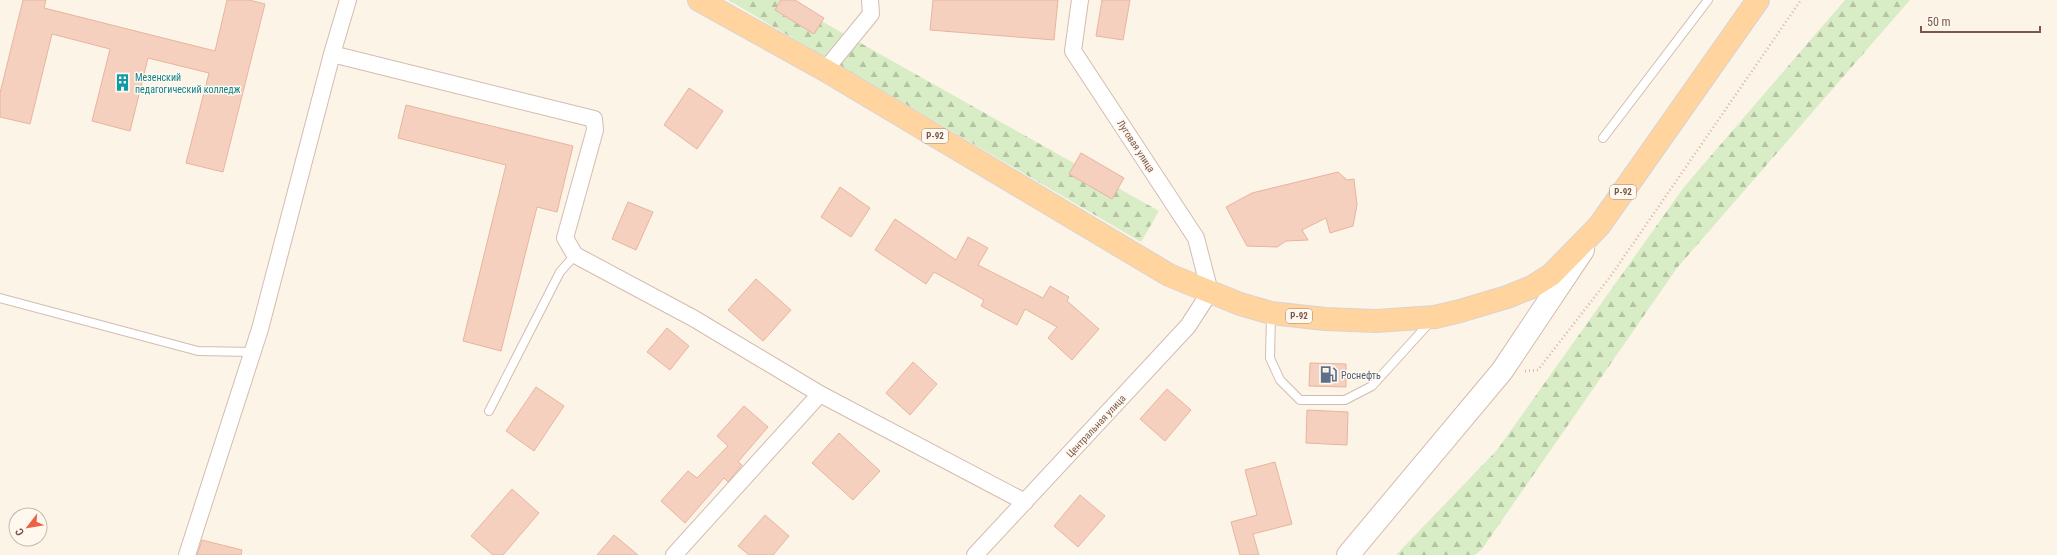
<svg xmlns="http://www.w3.org/2000/svg" width="2057" height="555" font-family="'Roboto Condensed',sans-serif">
	<defs>
		<pattern id="forest-firs" width="22" height="20" patternUnits="userSpaceOnUse"><rect width="22" height="20" fill="#d8edc5"/><path d="M5 1l3.5 6h-7zM16 11l3.5 6h-7z" fill="#b4c3a2"/></pattern>
	</defs>
	<rect width="100%" height="100%" fill="#fdf4e8"/>
	<path fill="url(#forest-firs)" d="M728,0H784L1159,211L1141,242Z
		M1845,0H1910L1677,268L1482,549L1475,555H1396L1497,450L1684,187Z"/>
	<path fill="#f5d0be" stroke="#e8b49d" d="M23,0H46L44,8L215,51L227,0H249L265,4L223,172L186,163L209,73L148,58L130,131L92,121L110,49L52,34L30,124L0,117V93Z
		M781,0H795L824,18L814,34L775,10Z
		M933,0H1058L1054,40L930,30Z
		M1102,0H1130L1123,40L1096,36Z
		M689,88L723,111L697,149L664,125Z
		M406,105L573,146L557,212L537,207L501,351L463,341L506,165L398,138Z
		M1081,153L1124,178L1112,199L1069,174Z
		M1338,172L1347,180L1354,179L1357,205L1353,226L1330,233L1326,218L1302,230L1308,240L1286,241L1277,247L1247,246L1226,207L1252,193Z
		M840,187L870,208L851,237L821,217Z
		M628,202L653,212L636,250L612,239Z
		M895,219L956,260L968,237L988,248L978,265L1043,298L1050,286L1069,297L1067,301L1099,329L1072,360L1048,338L1057,327L1025,309L1017,325L981,306L984,300L934,272L926,284L875,250Z
		M756,279L791,310L763,341L728,310Z
		M667,328L689,346L670,370L647,352Z
		M913,362L937,384L910,415L886,393Z
		M1310,363L1346,364V387L1309,386Z
		M536,387L564,406L534,451L506,431Z
		M1167,389L1191,410L1165,441L1140,419Z
		M744,406L768,427L738,462L742,465L728,482L724,478L685,523L661,501L688,471L697,478L728,446L717,436Z
		M1307,410L1348,412L1347,445L1306,443Z
		M839,433L880,471L853,500L812,463Z
		M1275,462L1292,524L1253,534L1259,555H1240L1231,522L1257,515L1245,470Z
		M512,489L539,513L503,555H493L471,536Z
		M1080,495L1105,516L1078,547L1054,526Z
		M765,515L789,536L773,555H749L738,546Z
		M614,535L638,555H597Z
		M202,540L242,550L241,555H197Z"/>
	<g fill="none" stroke-linecap="round" stroke-linejoin="round">
		<defs>
			<path id="lane" d="M1603,138L1708,0
				M0,298L198,351L252,352
				M1271,314L1270,358L1280,380L1300,400H1345L1372,386L1431,321
				M489,411L560,272L575,255"/>
			<path id="street" d="M348,0L332,54L594,119L595,130L565,238L575,255L693,318L820,394L1025,502
				M825,70L871,14L870,0
				M187,555L260,329L332,54
				M674,555L820,394
				M975,555L1188,326L1210,292L1196,238L1073,51L1080,0"/>
			<path id="secondary" d="M1348,555L1502,371L1583,250"/>
			<path id="primary" d="M699,0L825,70L1169,275L1240,304L1271,313L1325,319L1376,321L1435,317L1460,311L1507,297L1532,287L1551,275L1599,226L1758,0"/>
		</defs>
		<use href="#lane" stroke="#d3bcaf" stroke-width="10"/>
		<use href="#street" stroke="#d3bcaf" stroke-width="18"/>
		<use href="#secondary" stroke="#d7bcac" stroke-width="24"/>
		<use href="#primary" stroke="#dcd3d0" stroke-width="24"/>
		<path stroke="#dab3a0" stroke-width="2.5" stroke-dasharray="1 3" stroke-linecap="butt" d="M1525,371L1538,370L1610,277L1801,0"/>
		<use href="#lane" stroke="#fff" stroke-width="8"/>
		<use href="#street" stroke="#fff" stroke-width="16"/>
		<use href="#secondary" stroke="#fff" stroke-width="22"/>
		<use href="#primary" stroke="#ffd49e" stroke-width="22"/>
	</g>
	<defs>
		<symbol id="building-bare" viewBox="-9 -9 18 18"><path d="M-4-6H4V6H1V3H-1V6H-4ZM-2.5-4.3h1.7v1.8h-1.7ZM.8-4.3h1.7v1.8H.8ZM-2.5-1h1.7V.8h-1.7ZM.8-1h1.7V.8H.8Z" fill="#0f9aa8" stroke="#fff8ef" stroke-width="2.5" paint-order="stroke"/></symbol>
		<symbol id="fuel-bare" viewBox="-9 -9 18 18"><path d="M-5.5-6h7V0h2V4h1.3V-2.5L3-4.5l.8-.8L6-3V5H2.5V1h-1V6h-7ZM-4.2-4.7v3.2H.2V-4.7Z" fill="#5c6f8a" stroke="#fff8ef" stroke-width="2.5" paint-order="stroke"/></symbol>
	</defs>
	<g fill-rule="evenodd">
		<use href="#building-bare" x="110" y="70" width="25" height="25"/>
		<use href="#fuel-bare" x="1316" y="362" width="25" height="25"/>
	</g>
	<g text-anchor="middle" dominant-baseline="central" stroke-width="3" stroke-linejoin="round" paint-order="stroke">
		<g fill="#fff8ef" stroke="#a2877c" stroke-width="1">
			<rect x="922" y="129" width="26" height="14" rx="3"/>
			<rect x="1610" y="185" width="26" height="14" rx="3"/>
			<rect x="1286" y="309" width="26" height="14" rx="3"/>
		</g>
		<g font-size="9" font-weight="bold" fill="#7a574a">
			<text x="935" y="136">Р-92</text>
			<text x="1623" y="192">Р-92</text>
			<text x="1299" y="316">Р-92</text>
		</g>
		<g font-size="10" fill="#0d838f" stroke="#fff8ef" text-anchor="start">
			<text x="135" y="77">Мезенский<tspan x="135" dy="12">педагогический колледж</tspan></text>
		</g>
		<g font-size="10" fill="#7a574a" stroke="#fff8ef">
			<text transform="translate(1136 146) rotate(57)">Луговая улица</text>
			<text transform="translate(1096 426) rotate(-47)">Центральная улица</text>
		</g>
		<g font-size="10" fill="#4e5e75" stroke="#fff8ef" text-anchor="start">
			<text x="1341" y="375">Роснефть</text>
		</g>
	</g>
	<g transform="translate(28 527) rotate(239)"><circle r="19" fill="#fff8ef" stroke="#cab8ad"/>
	<path d="M0-3L7 15L0 10L-7 15Z" fill="#ed6147"/>
	<text y="-6" font-size="11" font-weight="bold" text-anchor="middle" fill="#7a574a">С</text>
	</g>
	<path d="M1921 26v6h119v-6" fill="none" stroke="#7a574a" stroke-width="2"/>
	<text x="1927" y="26" font-size="12" fill="#7a574a" stroke="#fff8ef" stroke-width="3" paint-order="stroke">50 m</text>
</svg>
